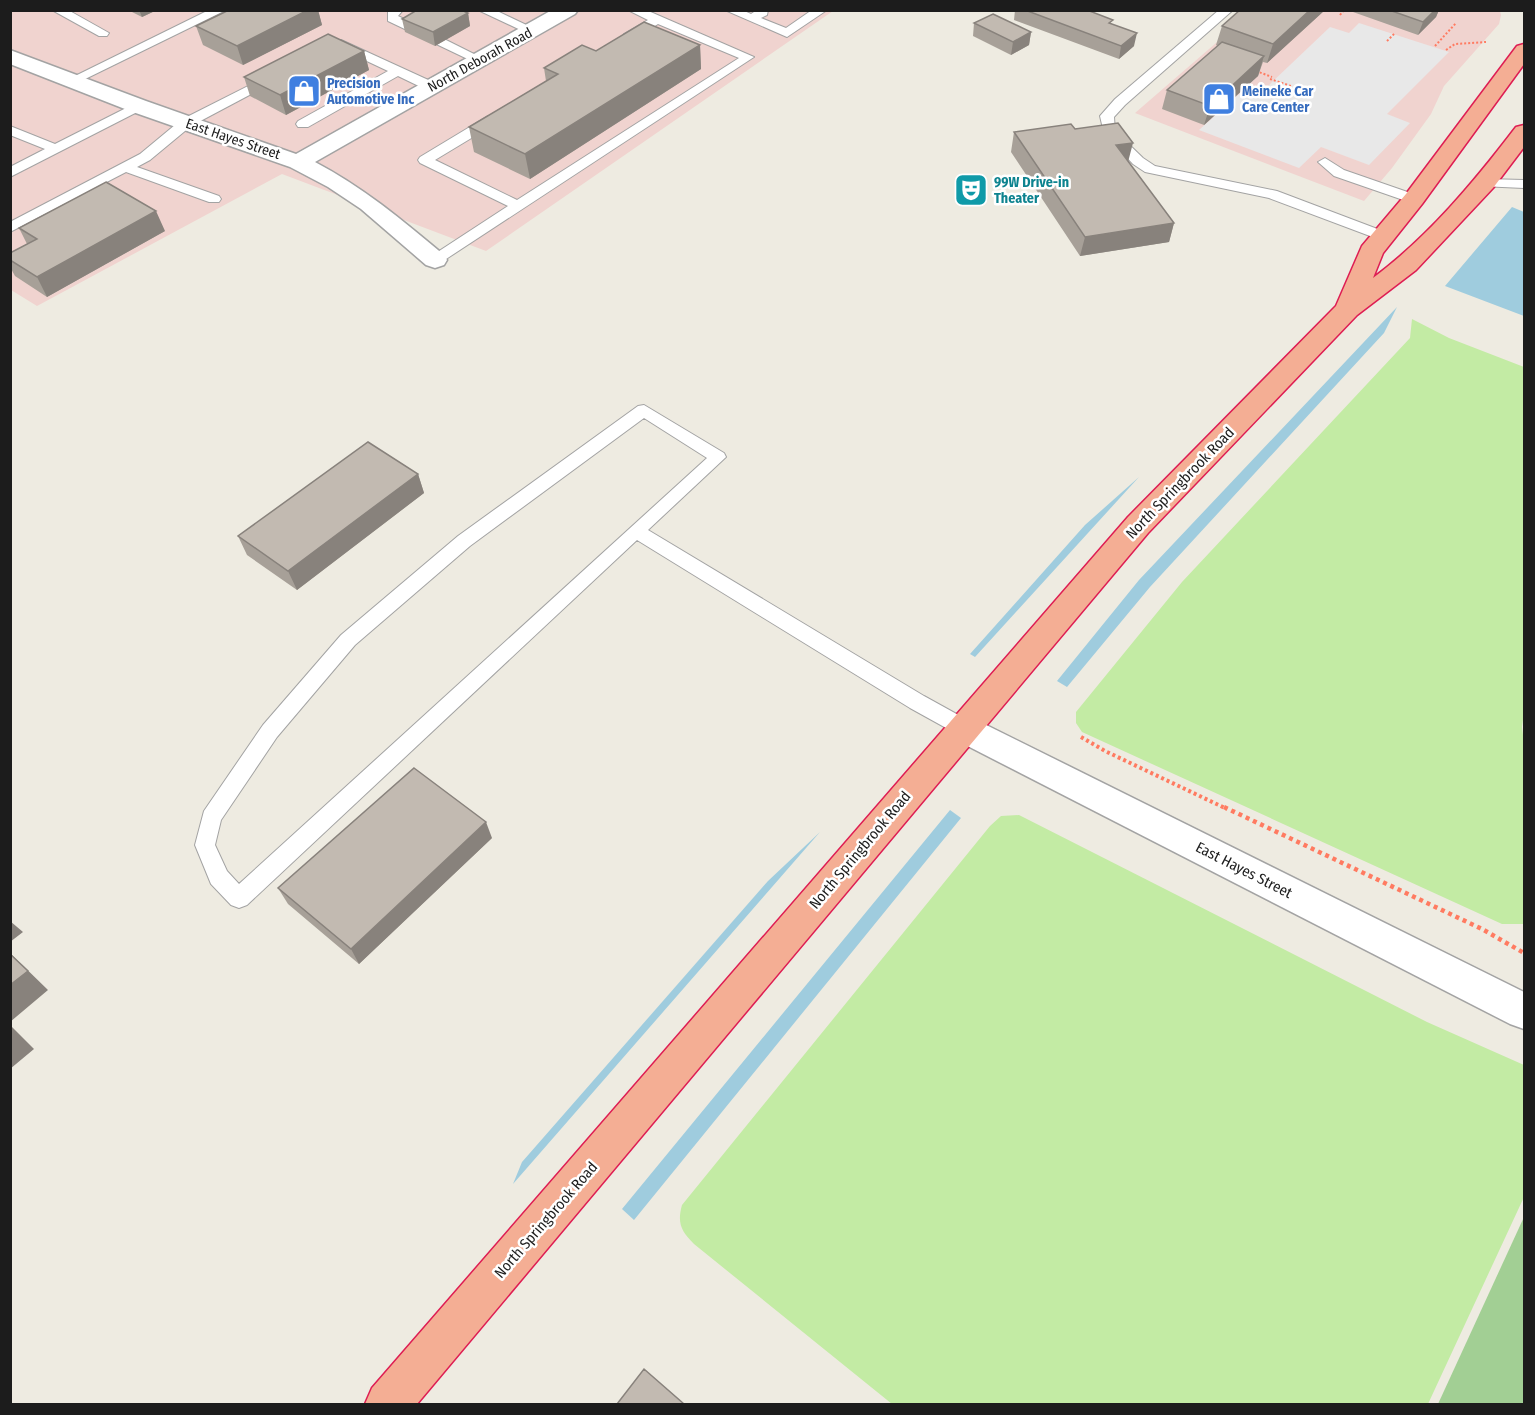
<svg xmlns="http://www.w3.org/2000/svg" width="1535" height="1415" font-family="'Fira Sans Condensed',sans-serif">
	<rect width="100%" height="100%" fill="#eeebe1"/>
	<path fill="#f0d3cf" d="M10,11H833L486,251L282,174L37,306L11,290Z
		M1253,11H1500L1501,15L1499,24L1444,86L1431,114L1392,168L1364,201L1135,113Z"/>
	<path fill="#c3eba4" d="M1412,319L1449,338L1524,367V712L1522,727L1524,743V924H1502L1082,732L1076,723V712L1182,582L1410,338Z
		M1019,815L1427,1022L1524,1065V1197L1428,1404H892L694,1244C681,1231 677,1223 682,1205L990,826L1001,816Z"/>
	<path fill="#a2cf94" d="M1524,1217V1404H1438Z"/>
	<path fill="#e8e8e8" d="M1359,23L1449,52L1387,114L1410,123L1369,165L1321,147L1299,168L1199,130L1246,88L1271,97L1286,94L1268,86L1330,27L1349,33Z"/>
	<path fill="#9fccde" d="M1512,207L1524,212V316L1445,286Z
		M1397,307L1384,333L1150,587L1067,687L1057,681L1139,580Z
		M1139,477L975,657L970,654L1085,525Z
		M950,810L961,818L634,1220L622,1209Z
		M820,832L513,1184L522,1162L768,881Z"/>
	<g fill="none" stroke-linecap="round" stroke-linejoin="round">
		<defs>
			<path id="service" d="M52,10H68L109,33L107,36H99Z
				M209,10H226L77,83L73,84L67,80Z
				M388,10H403L398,16L486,60L480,64L476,63L388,21Z
				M478,10H495L539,31L533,35L529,34Z
				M628,10H646L754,57L440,263H430L428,260L430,257L508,206L420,163L418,160L420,157L488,116H498L500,119L498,122L435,160L517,200L739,58L658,24L632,40H624V34L648,20Z
				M725,10H742L751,14L757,10H768L767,15L761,18L786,28L812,10H827L787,37Z
				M1219,10H1233L1125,105L1114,117L1115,131L1143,158L1155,166L1277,191L1388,233L1390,236L1388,239H1378L1269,198L1145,172L1133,164L1104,133L1100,116L1115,99Z
				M341,40L437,84L438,87L437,90H427L398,76L308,127H298L296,124L298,121L388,71L337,47V41Z
				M270,75L276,79L274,82L191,126L150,160L137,167L219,196L221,199L219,202H209L126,172L10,232V222L140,154L181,120Z
				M138,102L143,103L144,106L143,109L10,177V167L45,149L10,135V126L55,144Z
				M1325,158L1344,170L1419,196L1421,199L1414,203L1409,202L1334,176L1318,162Z
				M1485,179L1524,180V188L1480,186L1478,183L1480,180Z
				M644,405L724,453L726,457L648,530L924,696L971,722L974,728L971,734L964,736L957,734L910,708L637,540L247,905L239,908L231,905L211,884L195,845L204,811L263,725L341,635L458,536L638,406ZM644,418L707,458L239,884L227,871L215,845L221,820L277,737L355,645L470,546Z"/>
			<path id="minor" d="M552,10H578L575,14L315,162C363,187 402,220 444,255L447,260L444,265L435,268L426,265L361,209L328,187L290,167L130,111L10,64V50L146,101L296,154Z"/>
			<path id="tertiary" d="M964,714L1524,992V1029L1510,1024L952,738L947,728L952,718Z"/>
			<path id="trunk" d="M1524,44V64L1422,204L1383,253L1373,278C1428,237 1474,182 1516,127L1524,125V147L1493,188L1416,270L1357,315L1148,533L417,1404H365L372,1388L1128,517L1336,306L1362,246L1406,194L1517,46Z"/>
		</defs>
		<use href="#service" stroke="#a3a3a3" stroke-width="2"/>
		<use href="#minor" stroke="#a3a3a3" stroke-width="3"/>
		<use href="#tertiary" stroke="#a3a3a3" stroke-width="3"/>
		<use href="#trunk" stroke="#de1d53" stroke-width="3"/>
		<path stroke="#ff7b61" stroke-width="2" stroke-dasharray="2 2" stroke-linecap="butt" d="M1340,15L1344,10
			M1387,41L1395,33
			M1435,46L1456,23
			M1446,50L1455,44L1486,42
			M1256,71L1272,77
			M1270,79L1291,86"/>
		<path stroke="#ff7b61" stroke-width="4" stroke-dasharray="3 3" stroke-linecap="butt" d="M1081,737L1105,751L1227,809"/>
		<path stroke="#ff7b61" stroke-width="4.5" stroke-dasharray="4 4" stroke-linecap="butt" d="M1224,807L1482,929L1524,953"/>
		<use href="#service" fill="#fff" fill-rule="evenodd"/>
		<use href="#minor" fill="#fff" fill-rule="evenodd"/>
		<use href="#tertiary" fill="#fff" fill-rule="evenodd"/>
		<use href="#trunk" fill="#f4ae94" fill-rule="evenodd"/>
	</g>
	<path fill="#a7a098" d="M128,10H157L142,17Z
		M229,10H318L322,25L243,65L203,45L196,26Z
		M1015,10H1087L1112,24L1134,46L1119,59L1014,20Z
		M1325,10L1267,63L1263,62L1258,76L1204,125L1162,109L1167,90L1218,46L1216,45L1222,26Z
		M1354,10H1439L1436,17L1418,35L1353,12Z
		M468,13L470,26L435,46L405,32L402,19Z
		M974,23L1031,32L1029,45L1011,55L973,36Z
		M700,45L701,69L530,179L474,152L469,127L546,81L544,68L596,51Z
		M364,51L369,70L286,115L250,96L244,77Z
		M1075,129L1128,161L1174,223L1169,242L1080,256L1011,152L1014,132Z
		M19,228L165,231L47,297L15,276L10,267V253L27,244Z
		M418,474L424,493L297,590L247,555L238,536Z
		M492,838L359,964L288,904L278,888Z"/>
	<path fill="#88827c" d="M139,10H157L142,17Z
		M308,10H318L322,25L243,65L237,46Z
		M1310,10H1325L1267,63L1273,44Z
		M1435,10H1439L1436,17L1418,35L1423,22Z
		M468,13L470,26L435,46L433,32Z
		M1031,32L1029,45L1011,55L1013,42Z
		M1137,33L1134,46L1119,59L1121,46Z
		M700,45L701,69L530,179L525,154Z
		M364,51L369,70L286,115L280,95Z
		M1264,56L1258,76L1204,125L1210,106Z
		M1133,143L1128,162L1116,145Z
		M156,211L165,231L47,297L37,277Z
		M1174,223L1169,242L1080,256L1085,237Z
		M418,474L424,493L297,590L288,571Z
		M486,822L492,838L359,964L351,949Z
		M10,921L23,932L10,942Z
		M10,953L48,990L10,1022Z
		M10,1025L34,1049L10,1069Z"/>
	<path fill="#c2bab1" stroke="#88827c" stroke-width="1.5" d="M229,10H308L237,46L196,26Z
		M417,10H461L468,13L433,32L402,19Z
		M1025,10H1087L1113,20L1109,23L1137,33L1121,46Z
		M1240,10H1310L1273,44L1222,26Z
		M1389,10H1435L1423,22Z
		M993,14L1031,32L1013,42L974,23Z
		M644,22L700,45L525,154L469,127L558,74L544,68L582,45L596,51Z
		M328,34L364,51L280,95L244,77Z
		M1222,42L1264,56L1210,106L1167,90Z
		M1118,123L1133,143L1116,145L1174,223L1085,237L1014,132L1071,124L1075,129Z
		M106,182L156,211L37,277L10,260V253L37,239L19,228Z
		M368,442L418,474L288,571L238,536Z
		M414,768L486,822L351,949L278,888Z
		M10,954L28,971L10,985Z
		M644,1369L684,1404H617Z"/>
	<defs>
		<symbol id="shop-square" viewBox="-11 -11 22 22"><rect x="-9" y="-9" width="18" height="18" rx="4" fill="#3f7fe0" stroke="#fff"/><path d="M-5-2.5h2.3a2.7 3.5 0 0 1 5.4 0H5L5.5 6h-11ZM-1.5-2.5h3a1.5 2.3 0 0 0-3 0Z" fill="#fff"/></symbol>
		<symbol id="theatre-square" viewBox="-11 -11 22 22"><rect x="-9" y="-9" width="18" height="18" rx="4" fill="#0f9aa8" stroke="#fff"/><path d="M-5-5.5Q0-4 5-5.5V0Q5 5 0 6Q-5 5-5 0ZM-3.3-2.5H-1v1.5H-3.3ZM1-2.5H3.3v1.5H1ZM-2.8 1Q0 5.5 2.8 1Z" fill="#fff"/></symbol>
	</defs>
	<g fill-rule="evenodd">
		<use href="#shop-square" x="285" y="72" width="38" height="38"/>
		<use href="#shop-square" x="1200" y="80" width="38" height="38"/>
		<use href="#theatre-square" x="952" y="171" width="38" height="38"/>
	</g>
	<g text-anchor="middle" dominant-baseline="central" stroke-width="5" stroke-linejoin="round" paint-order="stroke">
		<g font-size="14" fill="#1c1c1c" stroke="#fff">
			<text transform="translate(480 60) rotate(-29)">North Deborah Road</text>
			<text transform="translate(233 139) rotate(19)">East Hayes Street</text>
		</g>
		<g font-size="14" font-weight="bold" fill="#366cbe" stroke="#fff" text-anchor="start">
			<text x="327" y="83">Precision<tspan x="327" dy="16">Automotive Inc</tspan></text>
			<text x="1242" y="91">Meineke Car<tspan x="1242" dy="16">Care Center</tspan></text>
		</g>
		<g font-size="14" font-weight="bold" fill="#0d838f" stroke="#fff" text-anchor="start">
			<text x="994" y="182">99W Drive-in<tspan x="994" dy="16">Theater</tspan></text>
		</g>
		<g font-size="15" fill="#1c1c1c" stroke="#fff">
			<text transform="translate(1180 483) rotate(-46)">North Springbrook Road</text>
			<text transform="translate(860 850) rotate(-50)">North Springbrook Road</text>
			<text transform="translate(1244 870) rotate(27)">East Hayes Street</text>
			<text transform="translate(546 1220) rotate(-49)">North Springbrook Road</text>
		</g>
	</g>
	<rect width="1535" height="1415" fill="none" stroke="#1c1c1c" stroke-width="24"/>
</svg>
